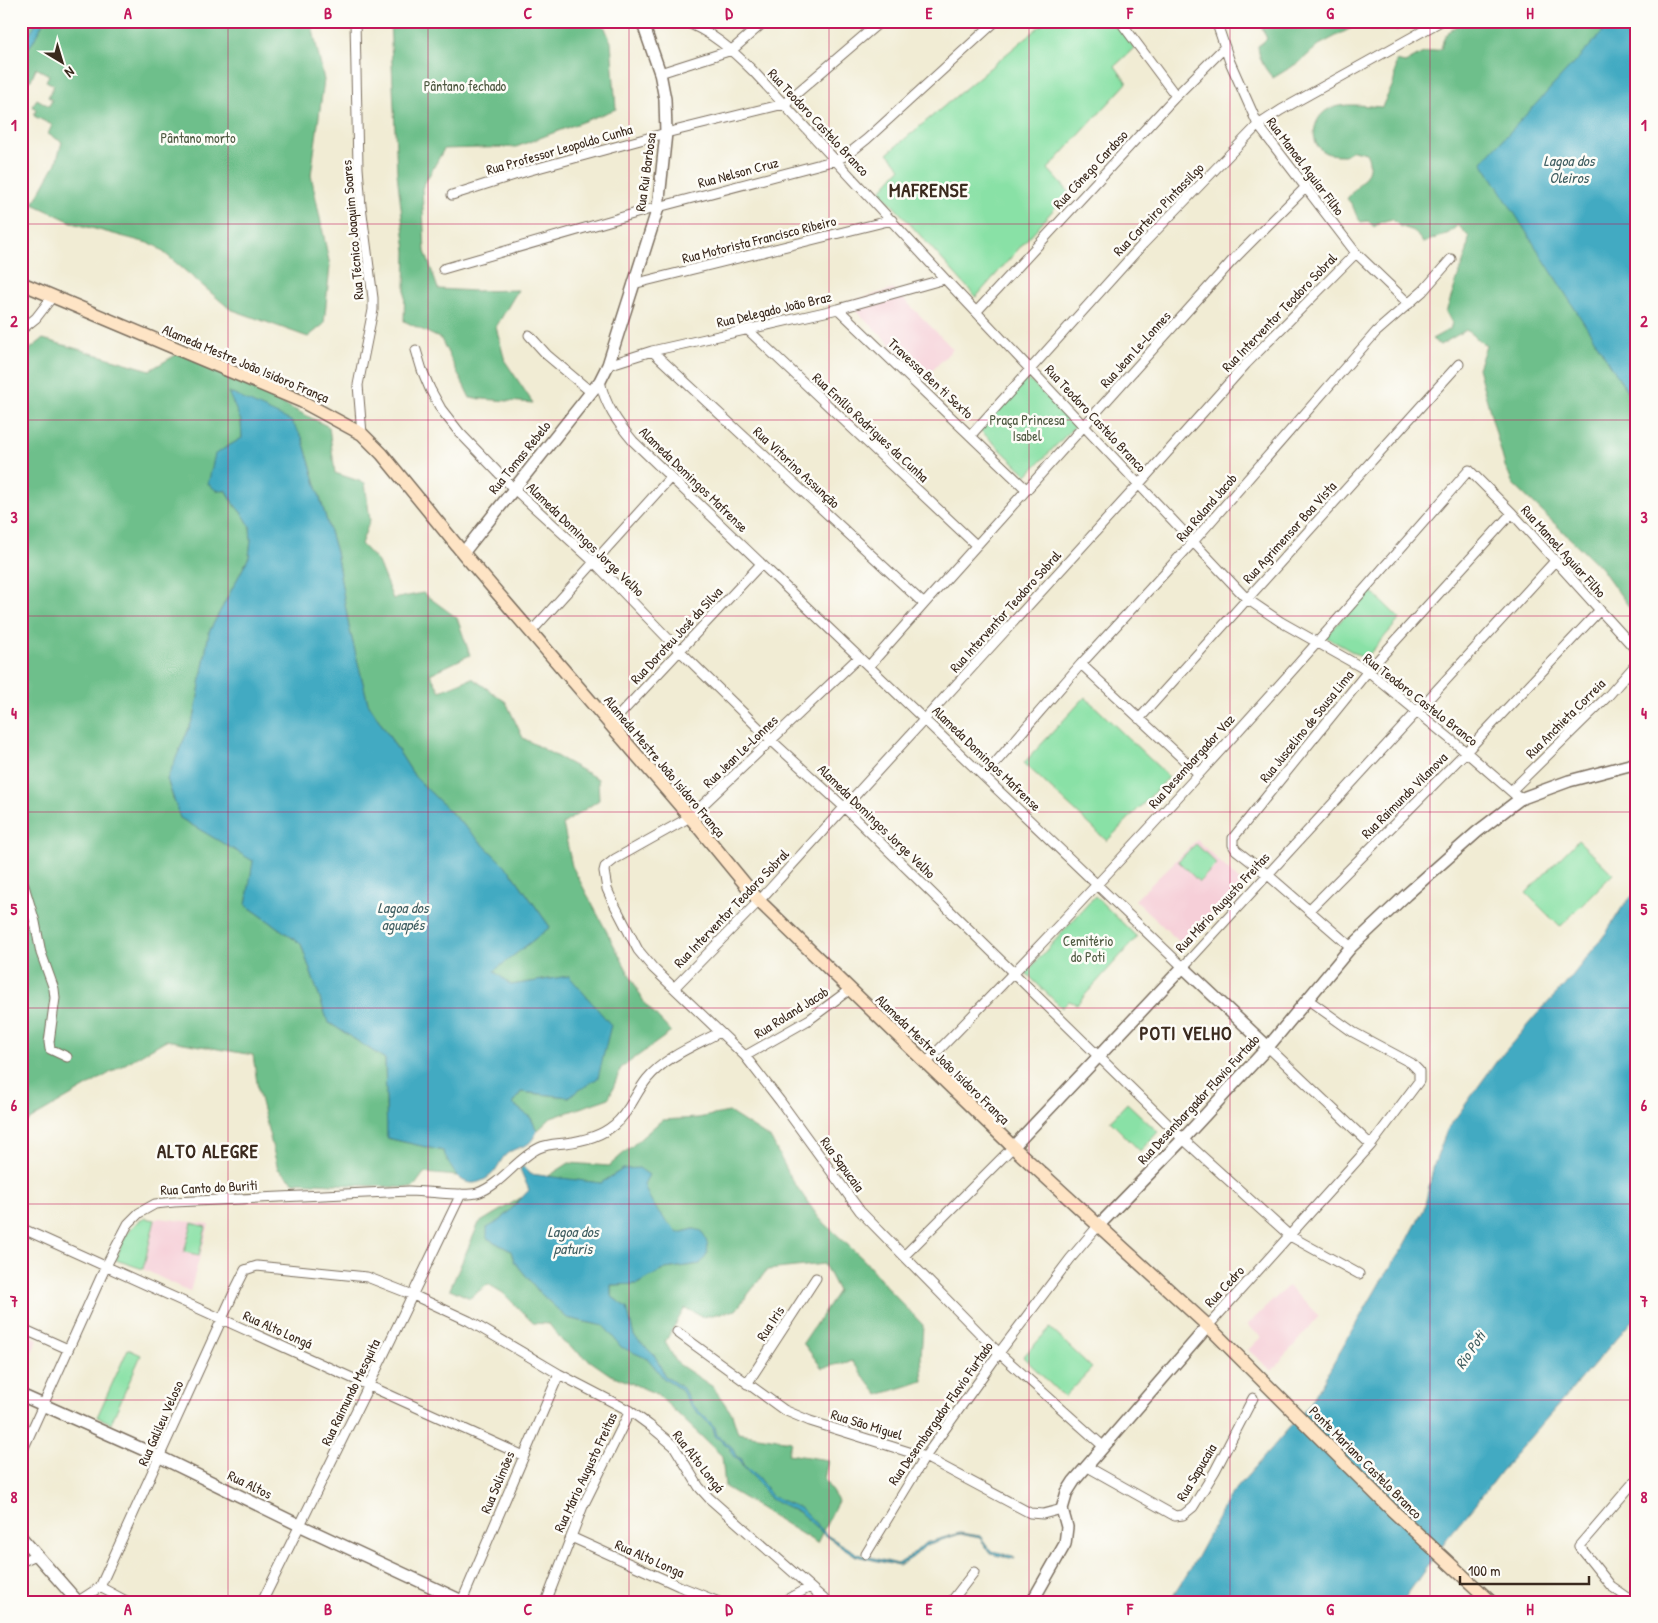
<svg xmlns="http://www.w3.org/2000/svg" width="1658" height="1623" font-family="'Patrick Hand',sans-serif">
	<rect width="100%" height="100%" fill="#fdfcf7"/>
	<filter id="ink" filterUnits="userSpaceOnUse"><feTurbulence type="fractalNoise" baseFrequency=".02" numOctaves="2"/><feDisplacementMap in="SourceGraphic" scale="10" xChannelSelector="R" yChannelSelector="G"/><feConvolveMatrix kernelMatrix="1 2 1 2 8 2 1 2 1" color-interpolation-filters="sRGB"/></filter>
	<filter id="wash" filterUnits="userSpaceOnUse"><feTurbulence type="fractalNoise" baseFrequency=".0096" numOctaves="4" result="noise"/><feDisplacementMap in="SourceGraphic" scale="20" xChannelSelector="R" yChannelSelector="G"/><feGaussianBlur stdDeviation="1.12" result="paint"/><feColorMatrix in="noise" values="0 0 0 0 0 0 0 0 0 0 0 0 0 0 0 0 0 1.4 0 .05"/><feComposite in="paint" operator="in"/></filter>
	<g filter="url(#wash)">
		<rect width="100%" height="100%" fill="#f1ecd4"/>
		<path fill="#f6cfd8" d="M894,289L953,349L925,378L847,302Z
			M1197,840L1245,886L1186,948L1135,900Z
			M159,1218L209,1224L190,1292L143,1269L155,1220Z
			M1288,1286L1319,1316L1272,1371L1248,1350L1261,1337L1247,1325Z
			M27,1334L38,1339L21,1376V1347Z"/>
		<path fill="#89e1a6" stroke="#628662" d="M1046,21H1114L1134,48L1115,66L1127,83L1048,169L1069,192L976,297L880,191L901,168L888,153Z
			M1027,378L1076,425L1027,475L978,428Z
			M1369,589L1400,619L1365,659L1326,637Z
			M1085,697L1169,777L1107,841L1024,763Z
			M1578,840L1613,874L1560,927L1526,893Z
			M1196,844L1217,864L1199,882L1178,861Z
			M1095,896L1137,937L1077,1004L1069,1001L1062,1008L1026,973Z
			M1127,1103L1158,1132L1140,1151L1110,1121Z
			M146,1218L155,1220L143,1269L116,1260C122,1243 127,1225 146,1218Z
			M192,1223L206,1227L199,1255L184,1252Z
			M1050,1328L1092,1368L1064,1397L1023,1357Z
			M128,1349L141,1355L111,1423L97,1417Z"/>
		<path fill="#6ebf8b" stroke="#547454" d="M24,21H311L324,80L311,175L330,266L324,324L308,337L230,309L155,245L76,224L33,204L56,163L62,142L48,134L52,125L34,116L36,109L32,106L37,99L49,106L52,100L48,97L54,85L46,81L49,75L36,68L31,80L24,83L21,87V33Z
			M390,21H602L611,42L616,109L516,147L444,149L422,188L425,251L438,289L475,291L518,290L496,327L505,361L533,403L470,398L441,339L404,321L406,251L397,173Z
			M1259,21H1408V22L1397,30H1371L1359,24L1319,45L1301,61L1273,78C1264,68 1259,59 1258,46L1267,39Z
			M1465,21H1637V618L1601,568L1513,484L1505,466L1478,368L1486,346L1466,330L1440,345L1432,339L1450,329L1452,323L1446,312L1467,251L1469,237L1458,225L1449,233L1423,243L1414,231L1399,226L1392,219L1381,222L1374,227L1368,221L1361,222C1353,213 1356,207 1347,199C1358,183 1377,173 1366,153L1353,150L1345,155C1340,155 1331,155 1326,153C1308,145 1312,117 1329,109C1344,102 1366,106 1382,107C1385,99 1390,92 1393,84C1396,76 1394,69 1396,61L1405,63L1421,54L1441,49C1445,29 1450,31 1465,21Z
			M43,339L150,370L181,352L329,427L335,473L365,483L370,520L361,544L378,562L393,599L423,593L457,618L470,655L430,674L440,691L472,678L506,702L523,738L598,779L599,800L563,824L572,866L645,1004L671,1032L621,1068L609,1098L551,1118L537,1131L531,1118L513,1104L521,1092L569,1097V976L511,985L493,971L550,927L511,872L415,777L368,703L349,627L336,552L302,437L229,392L241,421L242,438L216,454V490L227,491L233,503L244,516L250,526L251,540L249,557L209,632L195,714L167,780L180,818L254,861L246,905L301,944L328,1022L385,1059L387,1138L443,1151L457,1176L424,1173L413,1188L294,1182L278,1169L258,1090L253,1055L166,1040L21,1125V356Z
			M729,1112L771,1139L792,1180L819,1218L864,1260L890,1291L923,1325L921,1358L923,1381L878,1395L852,1361L822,1368L803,1343L838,1291L824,1264L767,1270L736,1310L703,1317L685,1308L665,1342L677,1363L713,1387L732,1414L738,1433L791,1441L788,1454L828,1460L824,1479L838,1501L817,1543C786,1525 756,1505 725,1487L722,1456L657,1394L609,1374L563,1342L549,1324L533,1323L503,1293L488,1284L470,1298L450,1289L479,1223L522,1197L501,1220L487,1238L511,1251L514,1261L540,1293L567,1318L604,1326L621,1346L627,1308L611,1296V1285L637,1284L665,1269L700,1264L694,1229L678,1233L664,1219L648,1198L644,1184L623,1169L601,1183L547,1177L569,1163L609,1166L662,1120L698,1118Z"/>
		<path fill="#42aac2" stroke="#3e6a70" d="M37,21H44L33,42L24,54L21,62V49Z
			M1613,21H1637V407L1482,162Z
			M228,392L291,421L302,437L336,552L349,627L368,703L415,777L511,872L550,927L494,971L511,985L569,976L611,1025L598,1078L569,1097L521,1092L513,1104L531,1118L537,1131C528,1151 523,1143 508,1153C501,1158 499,1166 494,1172C489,1178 481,1182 474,1183C456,1184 450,1164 443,1151L387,1138L385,1059L328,1022L301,944L246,905L253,861L180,818L167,779L195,714L209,632L249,557L251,540L250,526L244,516L233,503L227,491L216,490L208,484L215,454L242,438L241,421Z
			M1637,891V1315L1500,1472L1475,1505L1448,1537L1402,1602H1169L1191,1568L1230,1496L1310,1404L1382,1279L1405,1245L1424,1209L1434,1165L1447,1130L1496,1062L1537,1014L1565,985L1606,933L1623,906Z
			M523,1166L530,1174L601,1183L623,1169L639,1168L649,1175L644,1184C650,1204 663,1218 678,1233L694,1229L702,1231C709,1246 711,1251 700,1264L665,1269L637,1284L611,1285V1296L627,1308L634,1336L655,1356L665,1376L683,1388L691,1403L715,1427L717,1435L732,1447L736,1456L742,1459L743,1465L758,1477L772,1496L802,1509L828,1536L858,1554L898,1564L912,1555L925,1543L960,1533L980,1536L992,1552L1013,1556L1015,1559L991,1554L980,1538L960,1534L926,1545L913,1557L899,1566L856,1556L827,1537L800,1513L770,1499L755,1479L742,1466L740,1460L734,1458L730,1448L715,1436L713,1428L690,1405L681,1390L664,1379L648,1359L621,1347L604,1326L567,1318L540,1293L514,1261L511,1251L487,1238V1228L501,1220L529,1190L520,1169Z"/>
	</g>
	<g filter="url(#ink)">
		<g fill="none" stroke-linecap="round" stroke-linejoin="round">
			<defs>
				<path id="minor" d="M355,21L358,168L361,206L373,298V310L358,385L362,434
					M682,21C710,30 733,51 753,71L945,279L1247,599L1281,622L1368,671L1466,752L1520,799
					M1120,21L1176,96
					M1216,21L1230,62L1258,125L1356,253L1409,304
					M660,73L732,50L765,21
					M452,195L527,171L666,133L784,104L881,21
					M443,269L647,210L836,160L847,155L867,139L996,21
					M633,284L892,220
					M838,309L1027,490
					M977,311L1176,96L1225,47
					M747,329L976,545
					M21,330L36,318L53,296
					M529,335L547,355L591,392
					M416,350L422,370L430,389L441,409L459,432L513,488L594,562L680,651L771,740L844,807L1183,1139L1290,1236L1359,1274
					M652,351L924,604
					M608,365L652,351L838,309L945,279
					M600,381C605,405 617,422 633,441L1183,967L1555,561
					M971,435L1143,244L1258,125L1281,110L1441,21
					M531,632L670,478
					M859,657L690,817L615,859L605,867L604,871L607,889L611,898L638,950L653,968L745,1056L780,1101L860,1211L999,1353L1103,1446
					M1081,664L1198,773
					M869,666L924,604L1232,261L1306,187
					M1139,719L1459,364
					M610,725L761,564
					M984,776L1081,664L1193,542L1376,332L1423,291L1451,259
					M1512,790L1609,695L1637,663
					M21,876L35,922L41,953L54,989L55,998L49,1042L50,1049L67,1057
					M1309,910L1466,752L1599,611
					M1351,947L1268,875L1236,850L1233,845V838L1368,671L1512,513
					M675,987L759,901L1139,484L1246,364L1356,253
					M1268,1047L1371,1145
					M745,1056L810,1019L849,990
					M926,1063C1114,872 1293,672 1469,470L1512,513L1637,651
					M21,1228L524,1456
					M904,1256L1013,1147
					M1208,1326L1371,1145L1419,1081V1071L1411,1063L1353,1032L1307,999
					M21,1328L68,1349
					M677,1332L784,1410L810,1421L925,1457L1030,1513L1043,1514L1062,1509
					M747,1384L816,1278
					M21,1454L106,1266L128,1224L139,1213L155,1204L174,1202L409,1191C428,1191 462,1197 477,1193C500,1186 517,1158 539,1148C547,1144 556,1144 565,1143C582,1141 600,1137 614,1125C629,1113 635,1094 647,1079C665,1057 696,1045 720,1032
					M1086,1466L1175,1516L1183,1515L1193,1507L1215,1471L1253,1398
					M1634,1482L1579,1546L1611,1586L1634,1602
					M571,1537L679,1586L719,1602
					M866,1554L925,1457L999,1353L1070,1259L1099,1225
					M21,1562L36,1555
					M100,1587L236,1288L245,1270L257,1266L367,1277L413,1295L469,1321L559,1374L630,1411L649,1425L674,1446L699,1487L709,1498L827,1602
					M100,1587L128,1602
					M77,1602L100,1587
					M262,1602L369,1385L461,1194
					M465,1602L462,1601L559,1374
					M546,1602L583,1506L630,1411
					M782,1602L810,1587
					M951,1602L974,1572"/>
				<path id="tertiary" d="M463,553L600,381L608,365L658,208L666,133L665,99L660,73L642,21
					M1013,1147L1183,967L1268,1047
					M1099,1225L1183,1139L1268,1047L1351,947L1406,895L1477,832L1520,799L1569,781L1637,763
					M21,1395L160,1457L299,1525L462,1601L461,1602
					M21,1537L78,1602
					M1032,1602L1065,1544L1067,1527L1062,1509L1067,1492L1074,1481L1208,1326"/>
				<path id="secondary" d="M21,283L301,401L362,434L382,454L463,553L690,817L759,901L1013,1147L1208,1326L1392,1510L1491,1602"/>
			</defs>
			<use href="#minor" stroke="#7b6e5e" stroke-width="11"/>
			<use href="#tertiary" stroke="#7b6e5e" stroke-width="14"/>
			<use href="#secondary" stroke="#7b6e5e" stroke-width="15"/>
			<use href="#minor" stroke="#fff" stroke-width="9"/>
			<use href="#tertiary" stroke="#fff" stroke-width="11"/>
			<use href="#secondary" stroke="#fee4c5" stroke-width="12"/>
		</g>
	</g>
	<path fill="none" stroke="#c2185b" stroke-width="1" stroke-opacity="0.55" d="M228,21V1602M428,21V1602M629,21V1602M829,21V1602M1029,21V1602M1230,21V1602M1430,21V1602M21,224H1637M21,420H1637M21,616H1637M21,812H1637M21,1008H1637M21,1204H1637M21,1400H1637"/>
	<g text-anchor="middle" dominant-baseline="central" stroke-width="5" stroke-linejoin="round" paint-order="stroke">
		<g font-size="14" fill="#4e5840" stroke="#fdfcf7">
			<text x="465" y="85">Pântano fechado</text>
			<text x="198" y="137">Pântano morto</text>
			<text x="1027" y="419">Praça Princesa<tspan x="1027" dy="16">Isabel</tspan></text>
			<text x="1088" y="940">Cemitério<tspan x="1088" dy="16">do Poti</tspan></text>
		</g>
		<g font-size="14" fill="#3b2a1e" stroke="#fdfcf7">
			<text transform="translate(819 122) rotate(47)">Rua Teodoro Castelo Branco</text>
			<text transform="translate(559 149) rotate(-16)">Rua Professor Leopoldo Cunha</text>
			<text transform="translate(1306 166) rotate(53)">Rua Manoel Aguiar Filho</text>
			<text transform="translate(1090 169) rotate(-47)">Rua Cônego Cardoso</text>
			<text transform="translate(645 172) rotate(-82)">Rua Rui Barbosa</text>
			<text transform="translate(738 172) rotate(-15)">Rua Nelson Cruz</text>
			<text transform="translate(1158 209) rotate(-46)">Rua Carteiro Pintassilgo</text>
			<text transform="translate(352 230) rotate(-95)">Rua Técnico Joaquim Soares</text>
			<text transform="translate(759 239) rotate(-14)">Rua Motorista Francisco Ribeiro</text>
			<text transform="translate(774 309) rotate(-13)">Rua Delegado João Braz</text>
			<text transform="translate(1279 312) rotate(-46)">Rua Interventor Teodoro Sobral</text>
			<text transform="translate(1135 349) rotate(-48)">Rua Jean Le-Lonnes</text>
			<text transform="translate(246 363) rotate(23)">Alameda Mestre João Isidoro França</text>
			<text transform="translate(931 378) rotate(43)">Travessa Ben ti Sexto</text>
			<text transform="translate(1096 418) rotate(47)">Rua Teodoro Castelo Branco</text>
			<text transform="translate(871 427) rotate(43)">Rua Emílio Rodrigues da Cunha</text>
			<text transform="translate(519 457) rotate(-51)">Rua Tomas Rebelo</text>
			<text transform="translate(797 467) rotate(43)">Rua Vitorino Assunção</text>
			<text transform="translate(694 479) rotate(44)">Alameda Domingos Mafrense</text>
			<text transform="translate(1206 507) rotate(-49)">Rua Roland Jacob</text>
			<text transform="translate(1289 532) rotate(-48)">Rua Agrimensor Boa Vista</text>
			<text transform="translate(586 539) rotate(44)">Alameda Domingos Jorge Velho</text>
			<text transform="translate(1564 551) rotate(48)">Rua Manoel Aguiar Filho</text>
			<text transform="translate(1005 611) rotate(-48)">Rua Interventor Teodoro Sobral</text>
			<text transform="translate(676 635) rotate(-47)">Rua Doroteu José da Silva</text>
			<text transform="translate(1421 699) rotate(38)">Rua Teodoro Castelo Branco</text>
			<text transform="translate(1565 718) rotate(-45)">Rua Anchieta Correia</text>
			<text transform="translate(1306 726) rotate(-51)">Rua Juscelino de Sousa Lima</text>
			<text transform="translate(740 751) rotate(-44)">Rua Jean Le-Lonnes</text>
			<text transform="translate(987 758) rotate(44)">Alameda Domingos Mafrense</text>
			<text transform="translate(1191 761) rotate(-48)">Rua Desembargador Vaz</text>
			<text transform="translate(665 766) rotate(50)">Alameda Mestre João Isidoro França</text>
			<text transform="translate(1404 795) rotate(-45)">Rua Raimundo Vilanova</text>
			<text transform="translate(877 821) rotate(44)">Alameda Domingos Jorge Velho</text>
			<text transform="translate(1222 902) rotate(-47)">Rua Mário Augusto Freitas</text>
			<text transform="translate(731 908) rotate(-46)">Rua Interventor Teodoro Sobral</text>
			<text transform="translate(791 1012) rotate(-32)">Rua Roland Jacob</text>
			<text transform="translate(943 1059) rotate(44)">Alameda Mestre João Isidoro França</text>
			<text transform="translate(1198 1099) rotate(-47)">Rua Desembargador Flavio Furtado</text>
			<text transform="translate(843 1164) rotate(54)">Rua Sapucaia</text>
			<text transform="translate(209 1187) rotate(-3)">Rua Canto do Buriti</text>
			<text transform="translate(1224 1286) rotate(-47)">Rua Cedro</text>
			<text transform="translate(770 1323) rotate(-57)">Rua Iris</text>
			<text transform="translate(278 1329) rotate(24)">Rua Alto Longá</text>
			<text transform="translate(350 1392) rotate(-64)">Rua Raimundo Mesquita</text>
			<text transform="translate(940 1413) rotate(-55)">Rua Desembargador Flavio Furtado</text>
			<text transform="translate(160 1423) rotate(-66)">Rua Galileu Veloso</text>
			<text transform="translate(867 1424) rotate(17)">Rua São Miguel</text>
			<text transform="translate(699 1461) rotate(52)">Rua Alto Longá</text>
			<text transform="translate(1366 1462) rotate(45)">Ponte Mariano Castelo Branco</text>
			<text transform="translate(585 1472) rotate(-65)">Rua Mário Augusto Freitas</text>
			<text transform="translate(1196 1472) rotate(-59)">Rua Sapucaia</text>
			<text transform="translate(497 1482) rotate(-67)">Rua Solimões</text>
			<text transform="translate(250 1484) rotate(26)">Rua Altos</text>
			<text transform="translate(650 1558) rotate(24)">Rua Alto Longa</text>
		</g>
		<g font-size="15" font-style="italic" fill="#3e5d60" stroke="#fdfcf7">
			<text x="1569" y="160">Lagoa dos<tspan x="1569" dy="17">Oleiros</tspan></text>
			<text x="403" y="907">Lagoa dos<tspan x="403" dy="17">aguapés</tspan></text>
			<text x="573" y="1231">Lagoa dos<tspan x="573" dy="17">paturis</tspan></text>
			<text transform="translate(1470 1350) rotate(-56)">Rio Poti</text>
		</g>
		<g font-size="19" font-weight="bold" letter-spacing="1" fill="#3b2a1e" stroke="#fdfcf7">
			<text x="929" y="190">MAFRENSE</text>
			<text x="1186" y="1033">POTI VELHO</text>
			<text x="208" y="1151">ALTO ALEGRE</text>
		</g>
	</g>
	<rect width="1658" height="1623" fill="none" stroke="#fdfcf7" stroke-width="55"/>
	<g transform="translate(62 62) rotate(142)" stroke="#fdfcf7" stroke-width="4" paint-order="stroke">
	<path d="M0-4L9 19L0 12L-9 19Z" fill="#3b2a1e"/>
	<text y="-8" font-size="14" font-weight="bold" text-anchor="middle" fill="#3b2a1e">N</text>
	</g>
	<path d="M1460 1576v8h129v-8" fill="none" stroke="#3b2a1e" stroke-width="2.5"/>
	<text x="1468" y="1576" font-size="15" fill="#3b2a1e" stroke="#fdfcf7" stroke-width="4" paint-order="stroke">100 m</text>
	<rect x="28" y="28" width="1602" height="1568" fill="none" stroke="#c2185b" stroke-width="2"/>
	<g font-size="16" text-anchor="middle" font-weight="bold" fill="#c2185b">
		<text x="128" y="19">A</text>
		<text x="328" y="19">B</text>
		<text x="528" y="19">C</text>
		<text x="729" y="19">D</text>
		<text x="929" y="19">E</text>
		<text x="1130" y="19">F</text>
		<text x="1330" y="19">G</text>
		<text x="1530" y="19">H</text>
		<text x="14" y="131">1</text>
		<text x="1644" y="131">1</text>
		<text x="14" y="327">2</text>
		<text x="1644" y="327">2</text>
		<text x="14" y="523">3</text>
		<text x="1644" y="523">3</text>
		<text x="14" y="719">4</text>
		<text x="1644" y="719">4</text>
		<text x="14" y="915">5</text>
		<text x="1644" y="915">5</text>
		<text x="14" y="1111">6</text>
		<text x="1644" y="1111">6</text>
		<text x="14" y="1307">7</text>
		<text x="1644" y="1307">7</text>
		<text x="14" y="1503">8</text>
		<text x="1644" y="1503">8</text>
		<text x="128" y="1615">A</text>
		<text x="328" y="1615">B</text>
		<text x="528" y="1615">C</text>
		<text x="729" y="1615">D</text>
		<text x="929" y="1615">E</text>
		<text x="1130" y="1615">F</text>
		<text x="1330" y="1615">G</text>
		<text x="1530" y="1615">H</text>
	</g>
</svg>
